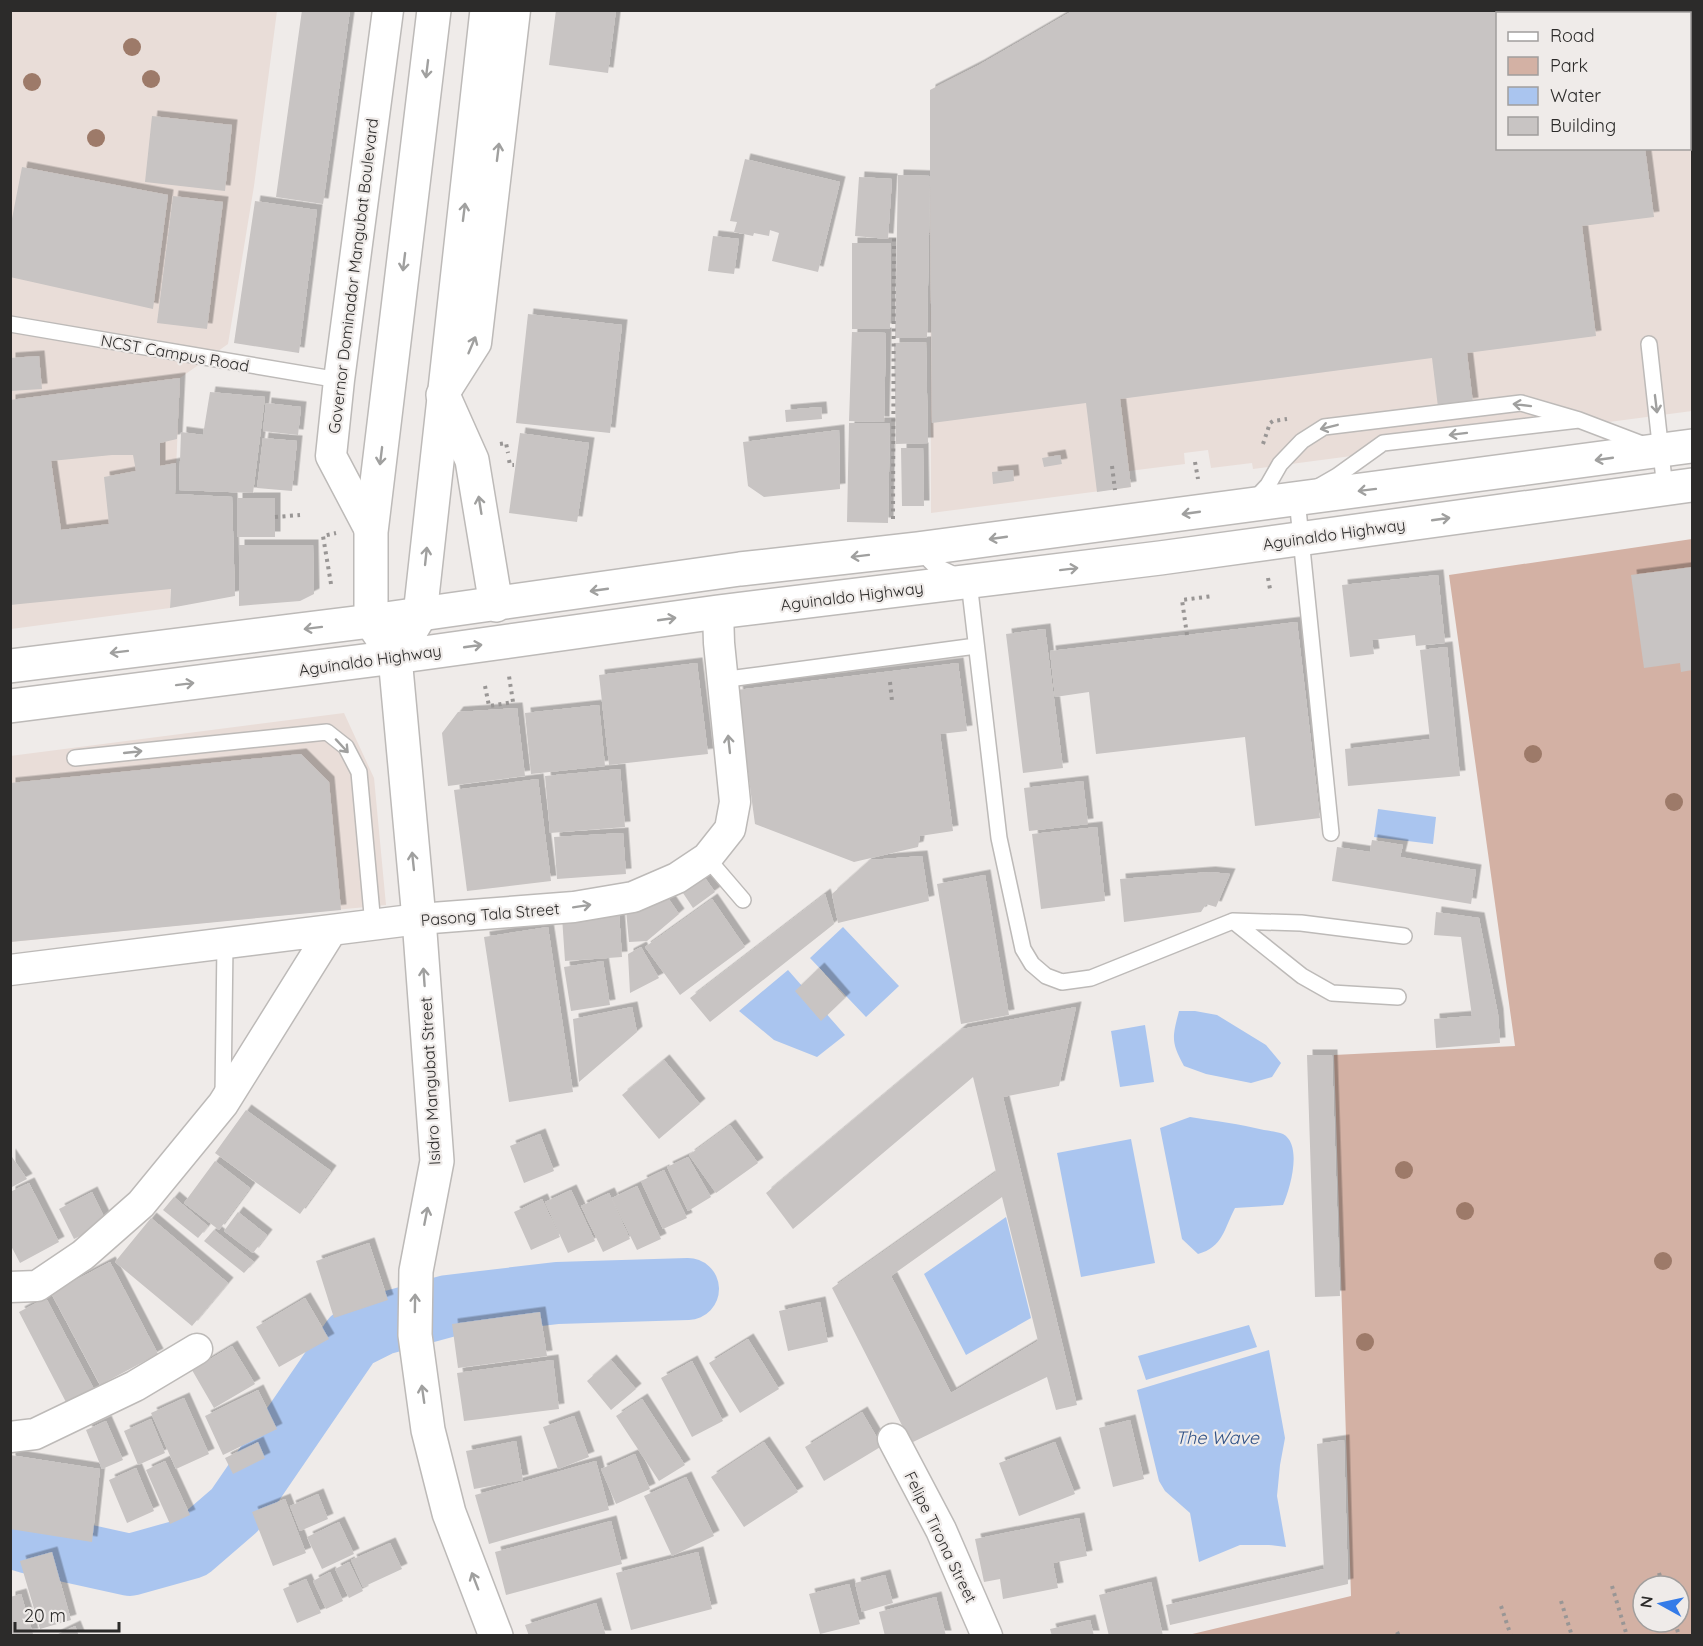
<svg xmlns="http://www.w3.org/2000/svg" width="1703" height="1646" font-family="Quicksand,sans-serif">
	<defs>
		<filter id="shadow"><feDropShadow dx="5.5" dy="-5.5" stdDeviation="0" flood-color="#0004"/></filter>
	</defs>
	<rect width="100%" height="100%" fill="#efebe9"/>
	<path fill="#e9ddd8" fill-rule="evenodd" d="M10,11H277L254,186L228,344L180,378L170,608L11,629Z
		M1074,11H1692V411L1253,469L1252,463L1211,468L1208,450L1184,453L1185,464L1129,471L1131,487L931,513L930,90L979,65ZM1498,14H1690V148H1498Z
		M344,713L374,778L386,905L11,942L10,756Z"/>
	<path fill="#d3b1a4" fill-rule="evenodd" d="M1692,539V1635L1184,1636L1351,1596L1334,1055L1515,1046L1449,575ZM1643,1586H1679V1622H1643Z"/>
	<path fill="#aac5ef" d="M1378,809L1436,817L1433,844L1374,837Z
		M843,927L899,986L866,1017L810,958Z
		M788,970L845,1035L817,1057L774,1040L739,1011Z
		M1179,1011H1195L1217,1015L1266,1045L1281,1063L1272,1077L1251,1083L1206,1074L1184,1066C1171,1042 1172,1038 1179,1011Z
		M1145,1025L1154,1082L1120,1087L1111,1031Z
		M1190,1117C1215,1121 1240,1124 1264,1130C1270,1131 1278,1132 1283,1134C1303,1145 1290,1189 1283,1205L1235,1208C1224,1229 1223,1247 1198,1254L1182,1239L1160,1128Z
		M1131,1139L1155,1263L1081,1277L1057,1153Z
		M1006,1217L1031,1318L966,1355L924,1274Z
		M1249,1325L1257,1347L1146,1380L1138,1356Z
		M1269,1350L1285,1438L1280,1465L1277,1496L1286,1547L1269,1545H1240L1199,1562L1190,1513L1165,1491L1159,1481L1137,1390Z"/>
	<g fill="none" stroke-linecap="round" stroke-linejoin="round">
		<path stroke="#aac5ef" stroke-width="62" d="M10,1537L30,1543L130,1565L191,1548L235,1510L352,1339L382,1324L448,1306L557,1293L688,1289"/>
	</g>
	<path fill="#c8c4c3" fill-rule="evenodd" filter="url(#shadow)" d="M302,10H350L323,204L276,197Z
		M556,10H616L608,73L549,65Z
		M1074,10H1554V14H1498V148H1645L1654,217L1582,226L1596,336L1467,353L1473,403L1438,407L1432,358L1120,399L1131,487L1097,492L1086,403L932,423L930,184L927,338H895L898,175L930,176V90L979,65Z
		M152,116L232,125L225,191L145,182Z
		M745,159L840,182L818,272L772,261L779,233L770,230L769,236L754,233L753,236L734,232L737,222L730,221Z
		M22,167L168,195L153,309L10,277V229Z
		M859,177L892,179L888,239L855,236Z
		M173,196L223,202L207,329L157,323Z
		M255,201L317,210L299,353L234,343Z
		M713,236L739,239L734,274L708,271Z
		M852,243H891L890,329H852Z
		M528,314L622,325L610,433L516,423Z
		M852,332L886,333L884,422L849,421Z
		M926,342L928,443L896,444L894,343Z
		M39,356L42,389L10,391V358Z
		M180,378L177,439L160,443V466L176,463L175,494L232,497L235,596L170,608L171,589L10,605V400ZM112,455H133L136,471L104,477L109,524L61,530L51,461Z
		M210,392L265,397L253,493L179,490L181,432L203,435Z
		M266,403L301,407L298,435L263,431Z
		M821,407L822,419L786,422L785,410Z
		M849,423H890L888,523L847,522Z
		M839,430L840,489L764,497L748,486L743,442Z
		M520,433L589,443L577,522L509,513Z
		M263,438L297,441L292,491L257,488Z
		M901,448H923L924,506H902Z
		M1060,455L1062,464L1044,467L1042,458Z
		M1013,470L1014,481L993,484L992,472Z
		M237,498H275V537H237Z
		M239,545H313L314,594L300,601L239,606Z
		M1692,567V670L1681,672L1680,663L1644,668L1631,575Z
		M1438,575L1445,643L1416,646L1415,635L1372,640L1374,654L1350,657L1342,585Z
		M1297,622L1320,818L1255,826L1245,737L1096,754L1089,692L1055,697L1050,651Z
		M1045,629L1063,768L1023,773L1006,634Z
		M1447,647L1460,776L1348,786L1345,749L1430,739L1420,650Z
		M697,663L708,754L609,765L599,675Z
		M958,663L967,731L940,734L953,831L920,836L918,847L854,862L755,824L737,690Z
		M599,705L605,766L531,774L525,713Z
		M517,708L525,776L448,786L442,733L458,712Z
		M301,754L329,782L341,910L10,942V783Z
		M620,769L625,827L550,833L545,776Z
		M538,779L551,881L467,891L454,790Z
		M1083,781L1088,824L1029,831L1024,788Z
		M1097,827L1105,901L1041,909L1032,834Z
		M623,833L626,874L557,879L554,837Z
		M1372,840L1403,845L1400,857L1476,870L1471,904L1332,881L1337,847L1370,852Z
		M922,856L929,901L838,923L832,894L870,860Z
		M700,871L715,892L693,908L679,887Z
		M1210,872L1230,874L1216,907L1206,904L1201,912L1124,922L1120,879Z
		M985,875L1009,1015L961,1024L937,884Z
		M825,894L834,924L710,1022L690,998Z
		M666,895L679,914L647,941L629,942L626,910Z
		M712,899L745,947L680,995L645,947Z
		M1436,912L1479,918L1498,1014L1500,1043L1436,1048L1434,1019L1472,1016L1461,937L1434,935Z
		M619,913L622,957L565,961L562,917Z
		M548,927L573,1092L509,1102L484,937Z
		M641,947L659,978L630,993L628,954Z
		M603,961L610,1005L571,1011L564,967Z
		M819,968L845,998L821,1021L795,991Z
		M632,1007L637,1032L579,1082L573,1019Z
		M1076,1007L1059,1086L1003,1097L1077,1405L1056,1410L1047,1377L911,1443L832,1288L996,1172L973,1077L793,1229L766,1193L962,1029ZM1002,1197L1038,1341L951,1393L891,1276Z
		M1307,1055H1332L1340,1296L1315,1297Z
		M664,1060L700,1104L659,1139L622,1095Z
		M246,1110L331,1171L300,1214L215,1153Z
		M730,1125L758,1163L716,1193L689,1155Z
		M540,1134L554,1171L524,1183L510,1146Z
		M10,1154L27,1179L10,1188Z
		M688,1157L711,1197L688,1211L667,1167Z
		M215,1161L250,1188L219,1230L184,1203Z
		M664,1170L687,1218L663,1229L641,1181Z
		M29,1183L59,1242L20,1263L10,1244V1192Z
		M637,1186L661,1239L637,1250L612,1198Z
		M571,1190L595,1241L568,1253L545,1202Z
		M92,1192L107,1223L74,1239L59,1209Z
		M609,1193L630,1239L603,1252L581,1206Z
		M174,1197L208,1226L198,1238L163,1210Z
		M542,1199L560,1237L531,1250L514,1212Z
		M238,1212L267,1235L253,1253L224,1231Z
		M151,1218L228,1283L192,1326L115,1262Z
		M214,1230L254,1262L244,1273L204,1241Z
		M369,1243L388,1300L334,1318L316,1261Z
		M110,1262L158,1354L100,1385L51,1293Z
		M46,1298L95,1391L68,1406L19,1312Z
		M305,1298L329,1339L279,1367L256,1327Z
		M820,1302L828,1342L788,1351L779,1311Z
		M540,1312L547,1356L458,1368L452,1324Z
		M748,1339L779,1389L740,1413L709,1363Z
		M232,1346L255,1384L214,1408L192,1370Z
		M553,1360L559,1409L464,1421L457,1373Z
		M611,1360L636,1389L611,1410L587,1381Z
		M692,1361L723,1421L692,1437L661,1378Z
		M258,1390L277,1429L223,1455L205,1416Z
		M184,1398L209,1454L176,1469L151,1413Z
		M642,1399L685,1465L659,1481L616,1416Z
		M862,1412L882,1446L824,1481L805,1447Z
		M574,1416L589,1457L558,1469L543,1427Z
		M151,1419L165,1453L138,1465L124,1431Z
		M1130,1420L1144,1479L1113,1487L1099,1428Z
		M106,1421L123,1460L102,1469L86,1430Z
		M1344,1440L1348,1584L1170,1625L1166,1605L1324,1569L1317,1444Z
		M516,1441L523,1480L474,1489L466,1451Z
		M258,1442L265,1458L233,1474L225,1458Z
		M764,1442L798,1492L744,1527L711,1477Z
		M1055,1442L1075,1494L1019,1516L999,1463Z
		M635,1454L650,1489L616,1504L601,1469Z
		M10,1455L100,1469L92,1542L10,1529Z
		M165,1461L190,1515L170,1524L146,1470Z
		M596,1461L609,1510L489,1544L475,1495Z
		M136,1468L154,1511L127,1523L109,1480Z
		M686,1477L714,1536L672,1556L644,1496Z
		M318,1494L328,1519L300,1531L290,1506Z
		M285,1499L306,1553L273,1566L252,1512Z
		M1079,1518L1087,1556L1053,1563L1058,1588L1003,1599L1000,1579L984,1582L975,1539Z
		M611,1521L622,1564L506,1595L495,1552Z
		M339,1522L354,1554L322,1569L307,1537Z
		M390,1543L402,1569L363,1587L351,1560Z
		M52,1552L71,1620L40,1629L20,1561Z
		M698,1552L712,1609L631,1630L616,1573Z
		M349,1562L363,1591L349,1598L335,1569Z
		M330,1572L343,1601L326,1609L313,1581Z
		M885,1575L893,1603L862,1612L855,1583Z
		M306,1579L321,1613L297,1623L283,1589Z
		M1151,1582L1163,1636H1109L1099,1595Z
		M849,1584L860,1624L820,1634L809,1594Z
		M21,1594L33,1634L10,1636V1597Z
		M936,1597L946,1636H885L879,1612Z
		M596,1603L606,1636H529L525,1625Z
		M1090,1620L1094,1636H1052L1050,1629Z
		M75,1626L79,1636H54Z"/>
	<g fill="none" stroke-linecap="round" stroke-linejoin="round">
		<defs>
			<path id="lane" d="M10,324L339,380
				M1649,344L1665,489
				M1254,500L1268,485L1280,464L1302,441L1324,427L1521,403L1579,420L1642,444
				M918,549L934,565L969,582L999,838L1023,949L1032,964L1046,976L1062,982L1091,978L1233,921L1301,923L1404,936
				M736,678L976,646
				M75,758L327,732L346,747L359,772L373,925
				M1331,833L1297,499L1337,476L1383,443L1579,420
				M707,858L743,900
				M1233,921L1302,976L1332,993L1398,997
				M223,1095L225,944"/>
			<path id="street" d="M443,395L476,343L515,10
				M371,532L331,456L339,380L388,10
				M10,970L419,919L574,907L633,897L677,878L707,858L730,829L735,802L719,643L718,612
				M10,1287L37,1286L83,1255L141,1204L223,1104L331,931
				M10,1437L35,1434L135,1386L197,1349
				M893,1439L941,1530L987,1636"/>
			<path id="secondary" d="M434,10L371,532V621L395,657L419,919L437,1161L416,1271L415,1335L428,1430L449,1513L496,1636
				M395,657L420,615L487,10"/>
			<path id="highway" d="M443,395L472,460L496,605
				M10,666L371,621L740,569L918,549L1692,446
				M10,706L395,657L718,612L1160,558L1692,485"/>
		</defs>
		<use href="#lane" stroke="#bdbab8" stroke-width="18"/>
		<use href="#street" stroke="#bdbab8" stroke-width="33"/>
		<use href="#secondary" stroke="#bdbab8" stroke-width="36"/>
		<use href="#highway" stroke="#bdbab8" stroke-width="36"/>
		<path stroke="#999695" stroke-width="4" stroke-dasharray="3 4.5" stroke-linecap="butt" d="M500,444L506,443L508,453
			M1263,444L1270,423L1273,421L1287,419
			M509,460L510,465H514
			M1195,462L1198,479
			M1112,466L1115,490
			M275,517L300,515
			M893,519L894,237
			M1268,578L1270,589
			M331,584L323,536L336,533
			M1187,635L1182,600L1213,596
			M890,682L892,701
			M485,686L489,706L513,702L509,676
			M1659,1573L1663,1586
			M1612,1586L1627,1636
			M1561,1601L1572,1636
			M1501,1606L1511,1636
			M1675,1622L1679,1636
			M1397,1632L1399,1636"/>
		<use href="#lane" stroke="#fff" stroke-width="15"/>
		<use href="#street" stroke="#fff" stroke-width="30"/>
		<use href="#secondary" stroke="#fff" stroke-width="33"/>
		<use href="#highway" stroke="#fff" stroke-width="33"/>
	</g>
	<g fill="#9d7a69">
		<circle cx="132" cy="47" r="9"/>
		<circle cx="151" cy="79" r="9"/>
		<circle cx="32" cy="82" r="9"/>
		<circle cx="96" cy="138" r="9"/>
		<circle cx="1533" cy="754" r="9"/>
		<circle cx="1674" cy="802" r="9"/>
		<circle cx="1404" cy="1170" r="9"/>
		<circle cx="1465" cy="1211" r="9"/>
		<circle cx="1663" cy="1261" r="9"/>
		<circle cx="1365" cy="1342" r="9"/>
	</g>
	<defs><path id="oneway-shaft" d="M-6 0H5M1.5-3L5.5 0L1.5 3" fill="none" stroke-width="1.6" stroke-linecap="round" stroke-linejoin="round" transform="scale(1.5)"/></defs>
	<g stroke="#a0a09f">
		<use href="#oneway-shaft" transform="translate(427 69) rotate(97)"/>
		<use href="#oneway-shaft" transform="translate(498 152) rotate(-83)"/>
		<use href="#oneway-shaft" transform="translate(464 212) rotate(-83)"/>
		<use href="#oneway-shaft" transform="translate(404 262) rotate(97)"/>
		<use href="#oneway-shaft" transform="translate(472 345) rotate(-67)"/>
		<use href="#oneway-shaft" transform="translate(1656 404) rotate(83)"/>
		<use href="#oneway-shaft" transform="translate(1522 405) rotate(-173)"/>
		<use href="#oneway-shaft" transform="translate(1329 427) rotate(166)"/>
		<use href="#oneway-shaft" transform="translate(1458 434) rotate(173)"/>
		<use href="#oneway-shaft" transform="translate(381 456) rotate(97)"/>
		<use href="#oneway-shaft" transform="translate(1604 459) rotate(172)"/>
		<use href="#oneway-shaft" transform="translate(1367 490) rotate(173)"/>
		<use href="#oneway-shaft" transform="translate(480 505) rotate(-99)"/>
		<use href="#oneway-shaft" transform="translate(1191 513) rotate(172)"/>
		<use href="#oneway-shaft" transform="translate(1441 519) rotate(-8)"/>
		<use href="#oneway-shaft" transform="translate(998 538) rotate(172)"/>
		<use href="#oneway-shaft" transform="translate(426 556) rotate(-84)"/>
		<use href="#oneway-shaft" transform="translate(860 556) rotate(173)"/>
		<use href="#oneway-shaft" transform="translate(1069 569) rotate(-7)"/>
		<use href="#oneway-shaft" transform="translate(599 590) rotate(172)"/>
		<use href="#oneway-shaft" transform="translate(667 619) rotate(-8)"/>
		<use href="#oneway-shaft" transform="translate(313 628) rotate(173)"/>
		<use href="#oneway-shaft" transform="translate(473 646) rotate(-8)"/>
		<use href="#oneway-shaft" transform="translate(119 652) rotate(173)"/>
		<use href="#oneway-shaft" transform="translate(185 684) rotate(-7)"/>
		<use href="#oneway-shaft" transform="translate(729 744) rotate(-96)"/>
		<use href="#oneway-shaft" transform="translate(342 746) rotate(47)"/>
		<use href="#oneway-shaft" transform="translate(133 752) rotate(-6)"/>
		<use href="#oneway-shaft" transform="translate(413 861) rotate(-96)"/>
		<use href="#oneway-shaft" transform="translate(582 906) rotate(-9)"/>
		<use href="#oneway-shaft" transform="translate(424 977) rotate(-94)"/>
		<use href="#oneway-shaft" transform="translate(426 1216) rotate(-79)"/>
		<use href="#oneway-shaft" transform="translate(415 1303) rotate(-89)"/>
		<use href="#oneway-shaft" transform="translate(423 1394) rotate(-98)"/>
		<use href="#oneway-shaft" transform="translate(475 1581) rotate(-111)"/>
	</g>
	<g text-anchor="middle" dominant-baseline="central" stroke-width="4.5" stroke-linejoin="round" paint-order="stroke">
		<g font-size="16" fill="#2c2b2a" stroke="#efebe9">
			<text transform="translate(353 276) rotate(-83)">Governor Dominador Mangubat Boulevard</text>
			<text transform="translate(175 353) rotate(10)">NCST Campus Road</text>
			<text transform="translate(1334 534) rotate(-8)">Aguinaldo Highway</text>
			<text transform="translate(852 596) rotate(-7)">Aguinaldo Highway</text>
			<text transform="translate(370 660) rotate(-8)">Aguinaldo Highway</text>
			<text transform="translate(490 914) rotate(-5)">Pasong Tala Street</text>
			<text transform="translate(430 1081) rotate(-93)">Isidro Mangubat Street</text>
			<text transform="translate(941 1537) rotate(64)">Felipe Tirona Street</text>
		</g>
		<g font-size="18" font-style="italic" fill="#2f5186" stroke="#efebe9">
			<text x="1217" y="1437">The Wave</text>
		</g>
	</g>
	<rect width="1703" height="1646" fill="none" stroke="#2c2b2a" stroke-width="24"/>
	<rect x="1496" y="12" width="195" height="138" fill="#efebe9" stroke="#a19e9d" stroke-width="1.5"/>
	<rect x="1508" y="32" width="30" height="9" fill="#ffffff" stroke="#a19e9d" stroke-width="1.5"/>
	<text x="1550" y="42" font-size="18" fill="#2c2b2a">Road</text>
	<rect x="1508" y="57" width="30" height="18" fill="#d3b1a4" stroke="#a19e9d" stroke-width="1.5"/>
	<text x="1550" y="72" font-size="18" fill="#2c2b2a">Park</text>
	<rect x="1508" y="87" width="30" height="18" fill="#aac5ef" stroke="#a19e9d" stroke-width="1.5"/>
	<text x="1550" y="102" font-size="18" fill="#2c2b2a">Water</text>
	<rect x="1508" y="117" width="30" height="18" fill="#c8c4c3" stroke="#a19e9d" stroke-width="1.5"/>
	<text x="1550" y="132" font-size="18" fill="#2c2b2a">Building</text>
	<g transform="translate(1661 1604) rotate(278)"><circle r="28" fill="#efebe9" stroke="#a19e9d" stroke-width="1.5"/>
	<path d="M0-4.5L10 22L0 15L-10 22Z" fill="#347be8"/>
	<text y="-9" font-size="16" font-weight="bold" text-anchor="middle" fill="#2c2b2a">N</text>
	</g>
	<path d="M15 1622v9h104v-9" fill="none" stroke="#2c2b2a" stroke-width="3"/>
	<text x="24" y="1622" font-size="18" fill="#2c2b2a" stroke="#efebe9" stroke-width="4.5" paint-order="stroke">20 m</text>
</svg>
